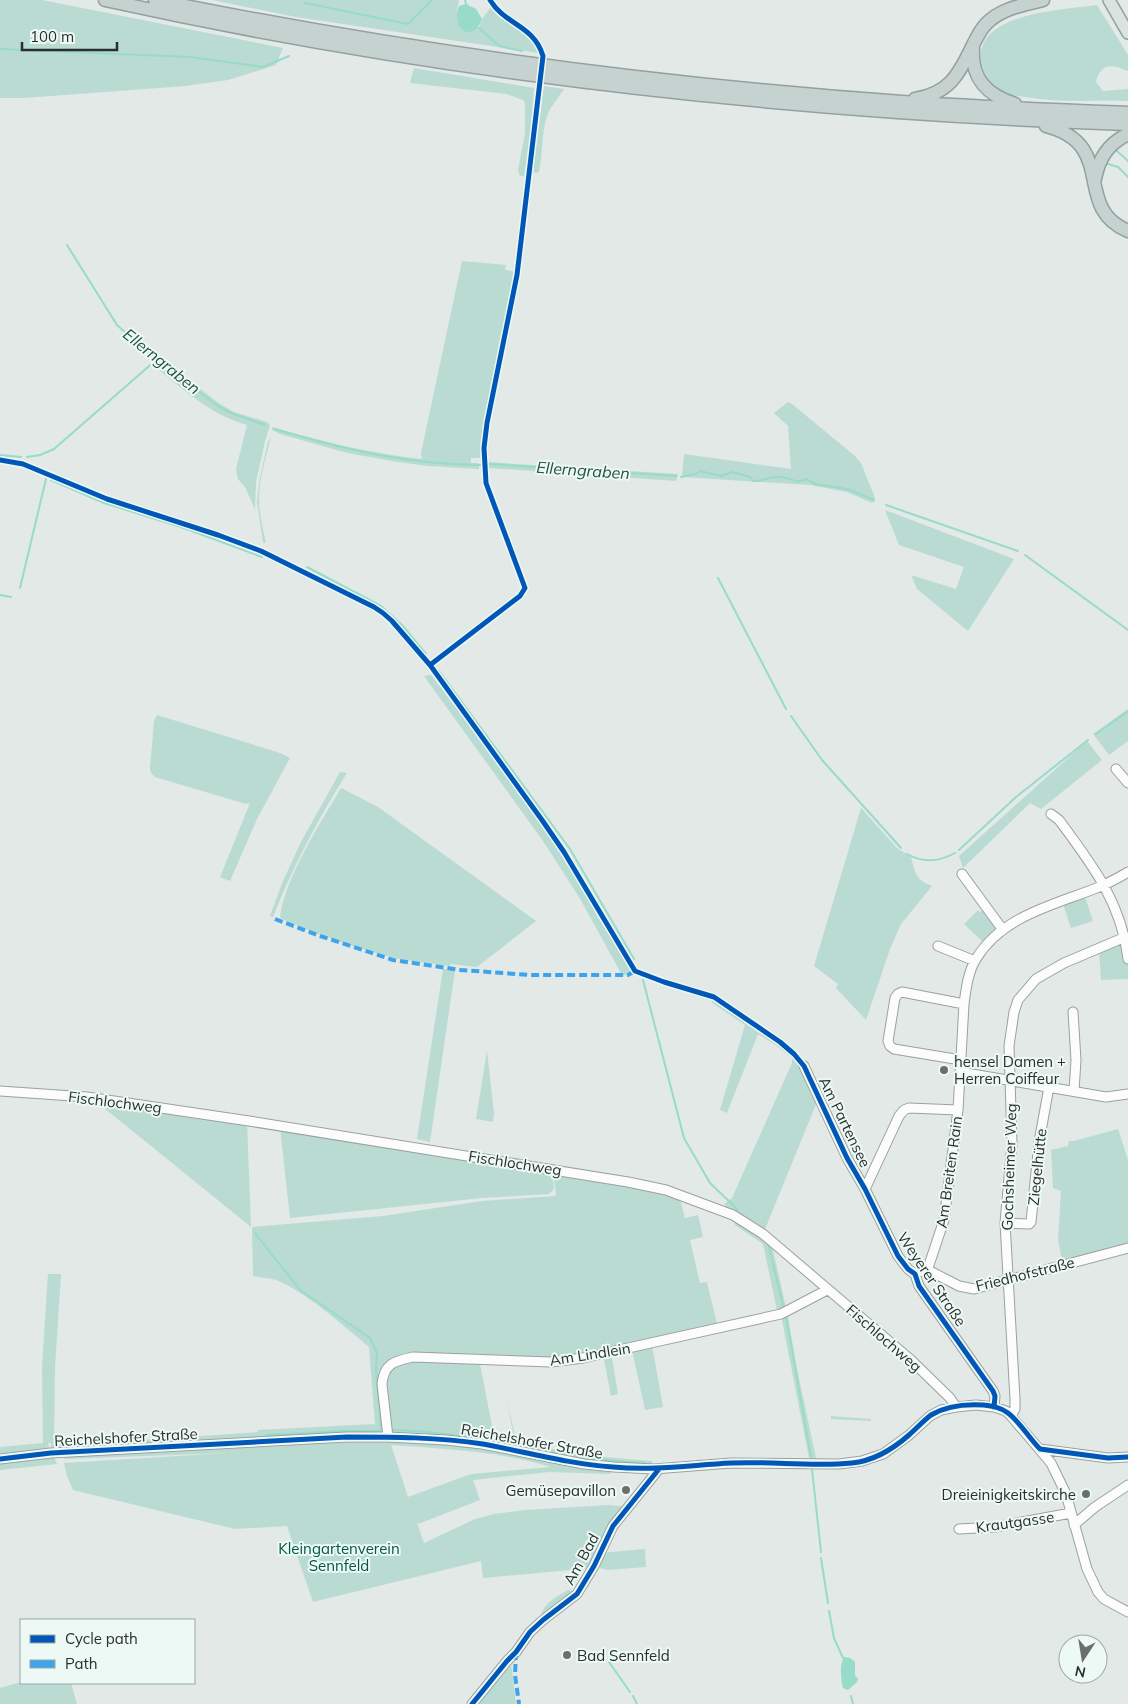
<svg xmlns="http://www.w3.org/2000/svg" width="1128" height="1704" font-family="Mulish,sans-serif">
	<rect width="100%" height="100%" fill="#e2e9e7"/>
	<path fill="#badbd2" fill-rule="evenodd" d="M0,0H42L283,48L276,65L228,80L185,86L24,98H0Z
		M212,0H459L457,11L479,28L482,19L491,7L500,17L527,33L534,41L539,53L296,17Z
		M1097,5L1128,55V70L1127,71C1111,63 1100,64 1096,82L1103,91L1128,89V101C1094,100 1059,103 1025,97C1020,96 1012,96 1007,94C992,86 983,76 981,59C977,12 1065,10 1097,5Z
		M414,68L534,88L530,140L524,176H520L518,170L525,133V103L523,100L507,94L410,83Z
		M544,86L564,89C559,97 552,105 548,113C541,131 543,153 539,172L536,173L533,172Z
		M462,261L506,265L505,270L512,271L515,274L480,458H471V463H479V469L428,466L398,462L347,453L280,434L272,430V427C321,441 371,454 422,459L421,453Z
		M166,363L220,404L234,412L267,422L270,425L265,441L256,482L255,509L245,487L238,479L236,469L247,425C212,415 188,393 160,371Z
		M788,402L792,404L855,456L861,463L875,498L874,502L872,503L847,492L810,485L682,477L684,454L791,469L788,426L774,413Z
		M271,437C266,457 259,479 259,500C259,514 263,529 266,543L263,542L257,502L260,477L268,442Z
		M486,462L678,474L676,481L489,468L486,466Z
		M885,510L1014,559L968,631L917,589L911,575L956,589L964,567L899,545Z
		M431,675L542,820L564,852L634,971L628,975H622L579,897L543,841L424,676Z
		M1128,709V741L1109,755L1093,734Z
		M157,715L280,753L290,758L257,819L230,881L220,877L250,803L246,804L155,777L151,773L150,768L154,721Z
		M1087,741L1102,760L1041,809L1030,803L963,868L959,856Z
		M340,772L347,773C318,819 293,866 273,917L270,916L283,881L301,842Z
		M341,788L378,807L536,921L477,967L451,964L449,966C430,963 411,962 392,957C354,948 316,934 280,918C284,879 321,822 341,788Z
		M861,808L897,848L911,857C915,873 916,880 932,886L901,924L890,949L866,1020L836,988L838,984L814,966Z
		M1084,894L1093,921L1071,928L1062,901Z
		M978,910L980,912L983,910L995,925V929L982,941L964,924Z
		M1123,939L1128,966V979L1101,980L1099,949Z
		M443,969L455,970L430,1142L417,1139Z
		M714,1000C743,1019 779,1037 801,1065L800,1069L804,1066L819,1097L763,1234L771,1241L787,1312L797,1369L817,1463H810L781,1315H778L763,1244L735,1225L733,1215L724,1204L732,1198L792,1063V1058L777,1046L758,1034L727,1113L720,1110L745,1025L711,1002Z
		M487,1051L494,1113L493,1122L476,1119Z
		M98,1103L247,1122L251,1227Z
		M280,1127L552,1172L554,1189L549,1194L482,1198L290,1218Z
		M1118,1129L1128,1160V1244L1062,1260L1058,1240L1061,1191L1053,1188L1051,1150L1068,1146L1069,1141H1074Z
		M553,1171L679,1195L685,1218L698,1215L703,1237L690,1240L700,1283L707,1282L717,1324L652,1345L663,1407L645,1410L632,1350L611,1352L618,1394L611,1396L603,1354L583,1358L479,1359L494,1436L514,1438L507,1400L516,1440C561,1453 606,1458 652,1461L654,1469L614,1467L610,1474L549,1472L473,1480L480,1500L418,1524L415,1517L424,1543L475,1519L494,1514L525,1510L609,1505L628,1507L600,1553L645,1549L646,1567L608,1570L600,1568L599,1565L593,1568L483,1578L481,1561L313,1602L287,1526L235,1529L73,1490L67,1476L64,1463L227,1453L65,1459L59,1453H51V1443H48L50,1450L0,1455V1447L43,1443L42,1366L48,1274H61L55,1367L54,1446L258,1432V1430L375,1424L369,1347C345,1327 305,1291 276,1280C269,1278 261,1278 253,1276L252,1227L383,1216L482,1201L556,1196ZM391,1445C444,1449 500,1451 551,1467L471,1474L408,1497Z
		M831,1416L871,1419V1421L831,1419Z
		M54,1457L57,1464L0,1470V1462Z
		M568,1590L575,1592L543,1617L541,1616C544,1602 557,1597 568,1590Z
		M510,1662L512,1670L516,1704H475Z
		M21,1682L71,1683L77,1704H0V1688Z"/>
	<path fill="#97dbc8" d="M466,4L476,9L482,19C474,43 450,31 459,6Z
		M844,1657L850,1658L855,1662V1675L858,1679L857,1682L848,1690L843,1688C841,1678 839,1666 844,1657Z"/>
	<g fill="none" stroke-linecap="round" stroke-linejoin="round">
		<path stroke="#97dbc8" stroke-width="2" d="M465,0L466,4
			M305,3L408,24L432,0
			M479,28L499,46L522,51
			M0,49L190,57L263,67L289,56
			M1115,149L1128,161
			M1105,163L1118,167L1128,177
			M67,245L117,325L156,360L218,406L231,413L265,425
			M275,429C342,449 410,465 480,465
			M0,455L21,457
			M27,457L40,455L54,449L156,360
			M489,464L676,476
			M681,477L696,474L700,471L721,476L732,472L750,477L753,481C761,482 770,476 780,477C792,477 794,485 806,479L816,484L847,489L874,500
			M51,480L104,503L181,527L262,557
			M886,505L1018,551
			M1025,555L1128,630
			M307,567L381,606L402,625L426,654
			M718,578L786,709
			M20,588L46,479
			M0,595L11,597
			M439,671L570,849L634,959
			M791,716L822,760L901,848
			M1096,734L1128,711
			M959,850L1016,797L1088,740
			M907,854C923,863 939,862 955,853
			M643,980L684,1138L710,1183L735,1207L737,1210
			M255,1233L300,1290L370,1338L377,1353L376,1370L381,1431H343L266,1435
			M768,1243L784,1309
			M786,1316L811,1457
			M392,1430C442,1431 491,1441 540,1450
			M549,1452L589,1459L644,1463
			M812,1469L821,1552
			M821,1558L828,1603
			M829,1611L834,1638L843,1658
			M609,1662L630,1692
			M633,1696L637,1704
			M851,1696L853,1704"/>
		<defs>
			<path id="minor" d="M1116,769L1128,783
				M1051,814L1059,820C1091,863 1122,903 1128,959
				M962,874L1003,930
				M938,946L975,961
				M1073,1012L1076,1060L1074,1091
				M961,1060L894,1049L890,1046L888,1041L895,998L898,994L902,992L964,1004
				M804,1066L847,1158L865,1189L898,1256L908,1269L915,1274L919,1286L993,1391L995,1396L994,1407
				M960,1072L1106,1097L1128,1094
				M0,1091L87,1097L249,1121L628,1182L666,1190L733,1215L763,1234L911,1360L950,1398L956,1407
				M865,1189L899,1116L904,1110L909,1108L958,1110
				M1005,1223L1029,1224L1031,1222L1039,1142L1049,1087
				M926,1269L959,1286L974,1289L1128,1248
				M915,1274L926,1269L929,1265L944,1220L958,1110L964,1004C966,989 968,972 976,959C1003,914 1059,904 1104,885C1112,881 1120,877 1128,872
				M1011,1416L1015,1409V1399L1005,1223L1012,1144L1009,1046L1014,1012L1018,1000L1036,979L1064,963L1123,938
				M388,1437L382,1384C384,1363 395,1361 413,1357L551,1362L583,1358L781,1314L827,1290
				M1040,1449L1108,1458L1128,1457
				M0,1459L51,1453L347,1437H388L446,1440L482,1444L584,1464L614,1467L654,1469L731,1463L839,1464L862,1461L883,1454L908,1436L930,1416L941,1410L956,1407L976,1405L994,1407L1006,1411L1011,1416L1051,1463L1066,1494L1087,1569L1098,1592L1104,1599L1128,1612
				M1074,1525L1095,1507L1128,1485
				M959,1529L995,1527L1071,1513
				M472,1704L507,1661L516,1652L530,1632L543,1620L577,1594L594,1566L613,1526L659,1469"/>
			<path id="major" d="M1109,0L1128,33"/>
			<path id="highway" d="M105,0C441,74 784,112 1128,124
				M155,0C401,50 651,84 902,102C977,107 1053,110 1128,113
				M973,48C971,79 987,95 1015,104
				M915,99C949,93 958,76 972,47C976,39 980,30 986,24C1001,8 1024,5 1043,0
				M1046,126C1119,145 1071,207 1128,231
				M1095,179C1099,158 1108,144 1128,134"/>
		</defs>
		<use href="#minor" stroke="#9ca09f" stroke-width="11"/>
		<use href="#major" stroke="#92a19d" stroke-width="14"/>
		<use href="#highway" stroke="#92a19d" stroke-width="15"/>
		<use href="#minor" stroke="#fbfcfb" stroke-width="9"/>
		<use href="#major" stroke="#dae3e0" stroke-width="11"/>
		<use href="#highway" stroke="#c6d2cf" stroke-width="12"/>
		<path stroke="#3ea3eb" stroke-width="4" stroke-dasharray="8 4" stroke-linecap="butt" d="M275,919L320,936L393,960L461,970L530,975H628L635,971
			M516,1652L515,1675L519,1704"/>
		<defs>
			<path id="cycleway" d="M0,460L23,464L107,499L218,535L261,551L374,607L383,613L392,621L430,665L542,820L564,852L635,971L664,982L714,997L780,1042L794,1054L804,1066L847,1158L865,1189L898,1256L908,1269L915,1274L919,1286L993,1391L995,1396L994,1407
				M430,665L520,596L525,588L486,483L484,448L487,423L517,275L543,56C534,25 505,25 490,0
				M0,1459L51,1453L347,1437C392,1437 438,1437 483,1444C526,1452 569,1464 613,1467C653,1471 691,1465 731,1463C771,1461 812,1467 852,1463C873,1461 893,1449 909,1435C916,1429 923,1421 931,1415C946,1406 966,1404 983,1405C991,1406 1000,1407 1008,1413C1020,1422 1029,1438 1040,1449L1108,1458L1128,1457
				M472,1704L507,1661L516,1652L530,1632L543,1620L577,1594L594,1566L613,1526L659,1469"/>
		</defs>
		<use href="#cycleway" stroke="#ecf9f5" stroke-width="8"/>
		<use href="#cycleway" stroke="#0057b8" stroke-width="5"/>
	</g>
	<g fill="#6a6f6e" stroke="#ecf9f5" stroke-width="2">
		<circle cx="944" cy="1070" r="5"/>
		<circle cx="626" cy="1490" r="5"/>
		<circle cx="1086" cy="1494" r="5"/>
		<circle cx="567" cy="1655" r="5"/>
	</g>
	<g text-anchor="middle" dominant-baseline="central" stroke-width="4" stroke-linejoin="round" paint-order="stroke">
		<g font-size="15" fill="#2a2e2d" stroke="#ecf9f5" text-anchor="start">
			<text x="954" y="1061">hensel Damen +<tspan x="954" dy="17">Herren Coiffeur</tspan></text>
			<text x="616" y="1490" text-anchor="end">Gemüsepavillon</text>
			<text x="1076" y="1494" text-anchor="end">Dreieinigkeitskirche</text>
			<text x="577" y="1655">Bad Sennfeld</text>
		</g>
		<g font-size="15" fill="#2a2e2d" stroke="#ecf9f5">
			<text transform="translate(115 1102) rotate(7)">Fischlochweg</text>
			<text transform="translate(845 1122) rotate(64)">Am Partensee</text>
			<text transform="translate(515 1163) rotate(9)">Fischlochweg</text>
			<text transform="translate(1009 1167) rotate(-88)">Gochsheimer Weg</text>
			<text transform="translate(1037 1167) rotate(-84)">Ziegelhütte</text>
			<text transform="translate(949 1172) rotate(-82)">Am Breiten Rain</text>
			<text transform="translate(1025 1274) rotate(-14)">Friedhofstraße</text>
			<text transform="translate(932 1279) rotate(56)">Weyerer Straße</text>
			<text transform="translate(884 1338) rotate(41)">Fischlochweg</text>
			<text transform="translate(590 1354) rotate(-9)">Am Lindlein</text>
			<text transform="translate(126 1437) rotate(-3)">Reichelshofer Straße</text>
			<text transform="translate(532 1441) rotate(10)">Reichelshofer Straße</text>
			<text transform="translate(1015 1522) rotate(-8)">Krautgasse</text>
			<text transform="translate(581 1559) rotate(-61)">Am Bad</text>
		</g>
		<g font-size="15" fill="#015646" stroke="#ecf9f5">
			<text x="339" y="1548">Kleingartenverein<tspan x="339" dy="17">Sennfeld</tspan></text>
		</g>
		<g font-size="16" font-style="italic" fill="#254f44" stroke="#ecf9f5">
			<text transform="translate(162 361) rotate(39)">Ellerngraben</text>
			<text transform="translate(583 470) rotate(4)">Ellerngraben</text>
		</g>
	</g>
	<rect x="20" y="1619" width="175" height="65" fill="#ecf9f5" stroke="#9ea8a5"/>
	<rect x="30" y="1635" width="25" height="8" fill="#0057b8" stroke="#9ea8a5"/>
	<text x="65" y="1644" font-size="15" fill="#2a2e2d">Cycle path</text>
	<rect x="30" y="1660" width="25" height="8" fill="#3ea3eb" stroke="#9ea8a5"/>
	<text x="65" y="1669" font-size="15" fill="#2a2e2d">Path</text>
	<g transform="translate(1083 1659) rotate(192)"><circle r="24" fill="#ecf9f5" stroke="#9ea8a5"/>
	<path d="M0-4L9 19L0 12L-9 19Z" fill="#6a6f6e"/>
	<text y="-8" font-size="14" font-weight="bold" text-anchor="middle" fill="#2a2e2d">N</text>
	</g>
	<path d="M22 42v8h95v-8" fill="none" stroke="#2a2e2d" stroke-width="2.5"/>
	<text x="30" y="42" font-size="15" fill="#2a2e2d" stroke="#ecf9f5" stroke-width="4" paint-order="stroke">100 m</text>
</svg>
